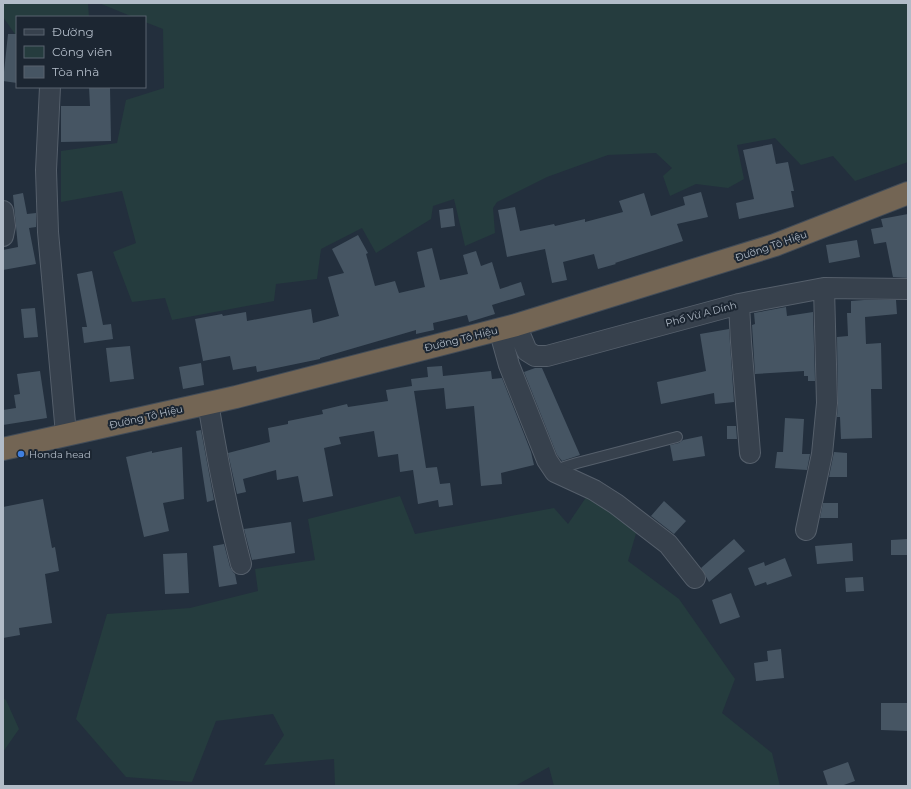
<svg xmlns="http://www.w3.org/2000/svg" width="911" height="789" font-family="Montserrat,sans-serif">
	<rect width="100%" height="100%" fill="#232f3d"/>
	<path fill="#253c3e" d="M3,3H88L89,17H17V37L3,17Z
		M99,3H908V162L855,181L833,156L801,165L775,138L737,145L744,179L728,188L696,184L670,196L663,176L672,168L656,153L608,155L547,177L497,202L493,208L495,233L465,246L454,199L433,206L431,219L376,253L362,228L321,249L317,279L276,284L274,301L172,320L165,298L132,302L113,252L136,243L122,191L61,202V151L117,143L126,100L164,88L163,29L145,22V17H133Z
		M589,493L637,530L628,561L679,599L735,679L722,713L772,753L780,786H554L549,767L515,786H335L334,759L264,765L284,735L273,714L216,721L192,782L126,777L76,719L107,614L190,608L258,591L255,569L315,560L308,519L400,496L415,534L554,508L568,524Z
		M3,698L6,700L19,729L3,752Z"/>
	<path fill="#465563" d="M8,34H17V83L3,81Z
		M89,87H110L111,141L61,142V106H90Z
		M772,144L776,164L788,162L794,191H791L794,207L739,219L736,203L754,199L743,150Z
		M701,192L708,217L677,224L683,241L615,263L616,264L598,269L594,254L563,262L567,280L552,283L545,249L507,257L498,210L515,207L520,231L554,224L555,226L585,219V222L623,212L619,201L644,193L651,216L685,205L683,197Z
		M23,193L27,214L36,213V227L29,228L36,264L3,270V250L18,247L13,195Z
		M453,208L455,226L441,228L439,210Z
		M908,214V278L893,277L886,242L874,244L871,229L883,227L881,219Z
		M358,235L368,253L366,254L375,286L395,281L399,293L425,287L417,252L432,248L440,280L468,274L463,255L476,251L481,266L492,262L500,289L521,282L525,295L492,305L495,314L469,322L467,315L433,323L434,330L416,334V330L320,358V359L257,372L256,366L233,370L230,356L203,361L195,319L222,314L223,316L246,312L247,321L311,309L313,323L339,316L328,277L344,273L332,249Z
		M857,240L860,257L829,263L826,245Z
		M92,271L103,325L111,324L113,339L84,343L82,327H87L77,274Z
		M864,300H896L897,314L865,317L866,344L881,343L882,389H871L872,438L841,439L840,417H837L838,403L837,337L848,336L847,313H851V301Z
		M786,307L787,316L813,312L815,381H808V376H804V371L755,374L752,325L755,324L754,313Z
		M35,308L38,337L24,338L21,309Z
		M729,329L734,402L715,404L714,393L661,404L657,382L706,371L700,334Z
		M130,346L134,379L110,382L106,348Z
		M201,363L204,385L183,389L179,367Z
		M442,366L443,376L491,371L492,379L502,378L531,452L534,465L501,473L502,484L481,486L474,406L446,409L444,388L414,391L426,468L437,467L440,484L450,483L453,505L439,507L438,500L418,504L413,470L400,472L398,454L378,457L374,431L339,437L341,444L324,448L333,496L303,502L298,476L277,480L276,470L243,479L246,492L237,494L228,453L270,442L268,428L288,424V421L323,414L322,410L347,404L348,407L388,401L386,390L412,386L411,379L428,377L427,367Z
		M535,368H542L580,455L562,461L557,455L524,372Z
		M40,371L47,418L3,425V410L16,408L14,395L20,394L17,374Z
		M785,418L804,419L802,454H810L807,470L775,468L777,452H783Z
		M727,426H736L737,439H727Z
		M201,430L214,500L207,502L196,431Z
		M702,436L705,456L673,461L670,445L679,443L683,440Z
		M182,447L184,499L163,503L169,531L144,537L126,457L152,451V453Z
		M834,452L847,453V477H829Z
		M43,499L52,548L55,547L59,571L45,574L52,623L19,628L20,635L3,638V507Z
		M664,501L686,521L674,534L651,516Z
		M823,503H838V518H820Z
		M291,522L295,553L252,560L244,529Z
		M734,539L745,551L709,582L701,568Z
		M908,539V555H891V540Z
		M852,543L853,561L817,564L815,546Z
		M224,544L230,567L233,572L235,574L237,584L219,587L213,546Z
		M187,553L189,593L165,594L163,554Z
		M785,558L792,576L767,585L766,582L755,586L748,568L764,562L765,566Z
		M863,577L864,591L846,592L845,578Z
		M731,593L740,617L720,624L712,600Z
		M781,649L784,678L756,681L754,663L768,661L767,651Z
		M881,703H908V731L881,730Z
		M848,762L855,781L841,786H828L823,771Z"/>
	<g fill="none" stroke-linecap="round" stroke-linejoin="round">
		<defs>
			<path id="lane" d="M555,472L564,467L577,463L677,437"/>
			<path id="street" d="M50,87L46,170L48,232L66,434
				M3,211L5,226L3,236
				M739,304L741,342L750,453
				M516,325L527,351L535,356H547L739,304L824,288L908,289
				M499,329L509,365L547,460L555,472L594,490L616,504L668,544L695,578
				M208,403C217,457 227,511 241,564
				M806,530L822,454L827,403L824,288"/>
			<path id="highway" d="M3,449L236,397L516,325L775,245L908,193"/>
		</defs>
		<use href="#lane" stroke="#555f6b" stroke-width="12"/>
		<use href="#street" stroke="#555f6b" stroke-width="22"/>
		<use href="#highway" stroke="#424c58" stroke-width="24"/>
		<use href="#lane" stroke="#37414d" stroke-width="10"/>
		<use href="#street" stroke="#37414d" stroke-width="20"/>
		<use href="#highway" stroke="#736554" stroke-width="22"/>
	</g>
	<circle fill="#3f7fe0" stroke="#1c2632" stroke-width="1.5" cx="21" cy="454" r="4"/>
	<g text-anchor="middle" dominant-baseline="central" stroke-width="4" stroke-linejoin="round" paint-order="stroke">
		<g font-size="10" fill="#b2bcc8" stroke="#1c2632">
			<text transform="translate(771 246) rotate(-19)">Đường Tô Hiệu</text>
			<text transform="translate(701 314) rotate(-15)">Phố Vừ A Dính</text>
			<text transform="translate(461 339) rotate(-14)">Đường Tô Hiệu</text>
			<text transform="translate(146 417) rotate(-13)">Đường Tô Hiệu</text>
		</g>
		<g font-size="10" fill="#b2bcc8" stroke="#1c2632" text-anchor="start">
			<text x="29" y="454">Honda head</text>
		</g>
	</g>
	<rect width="911" height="789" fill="none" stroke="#b2bcc8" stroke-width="8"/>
	<rect x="16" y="16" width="130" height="72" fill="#1c2632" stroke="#58626e"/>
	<rect x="24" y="29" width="20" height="6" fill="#37414d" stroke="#58626e"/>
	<text x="52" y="36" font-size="12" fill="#b2bcc8">Đường</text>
	<rect x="24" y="46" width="20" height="12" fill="#253c3e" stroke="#58626e"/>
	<text x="52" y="56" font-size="12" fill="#b2bcc8">Công viên</text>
	<rect x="24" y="66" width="20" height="12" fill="#465563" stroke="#58626e"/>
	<text x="52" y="76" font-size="12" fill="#b2bcc8">Tòa nhà</text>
</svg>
